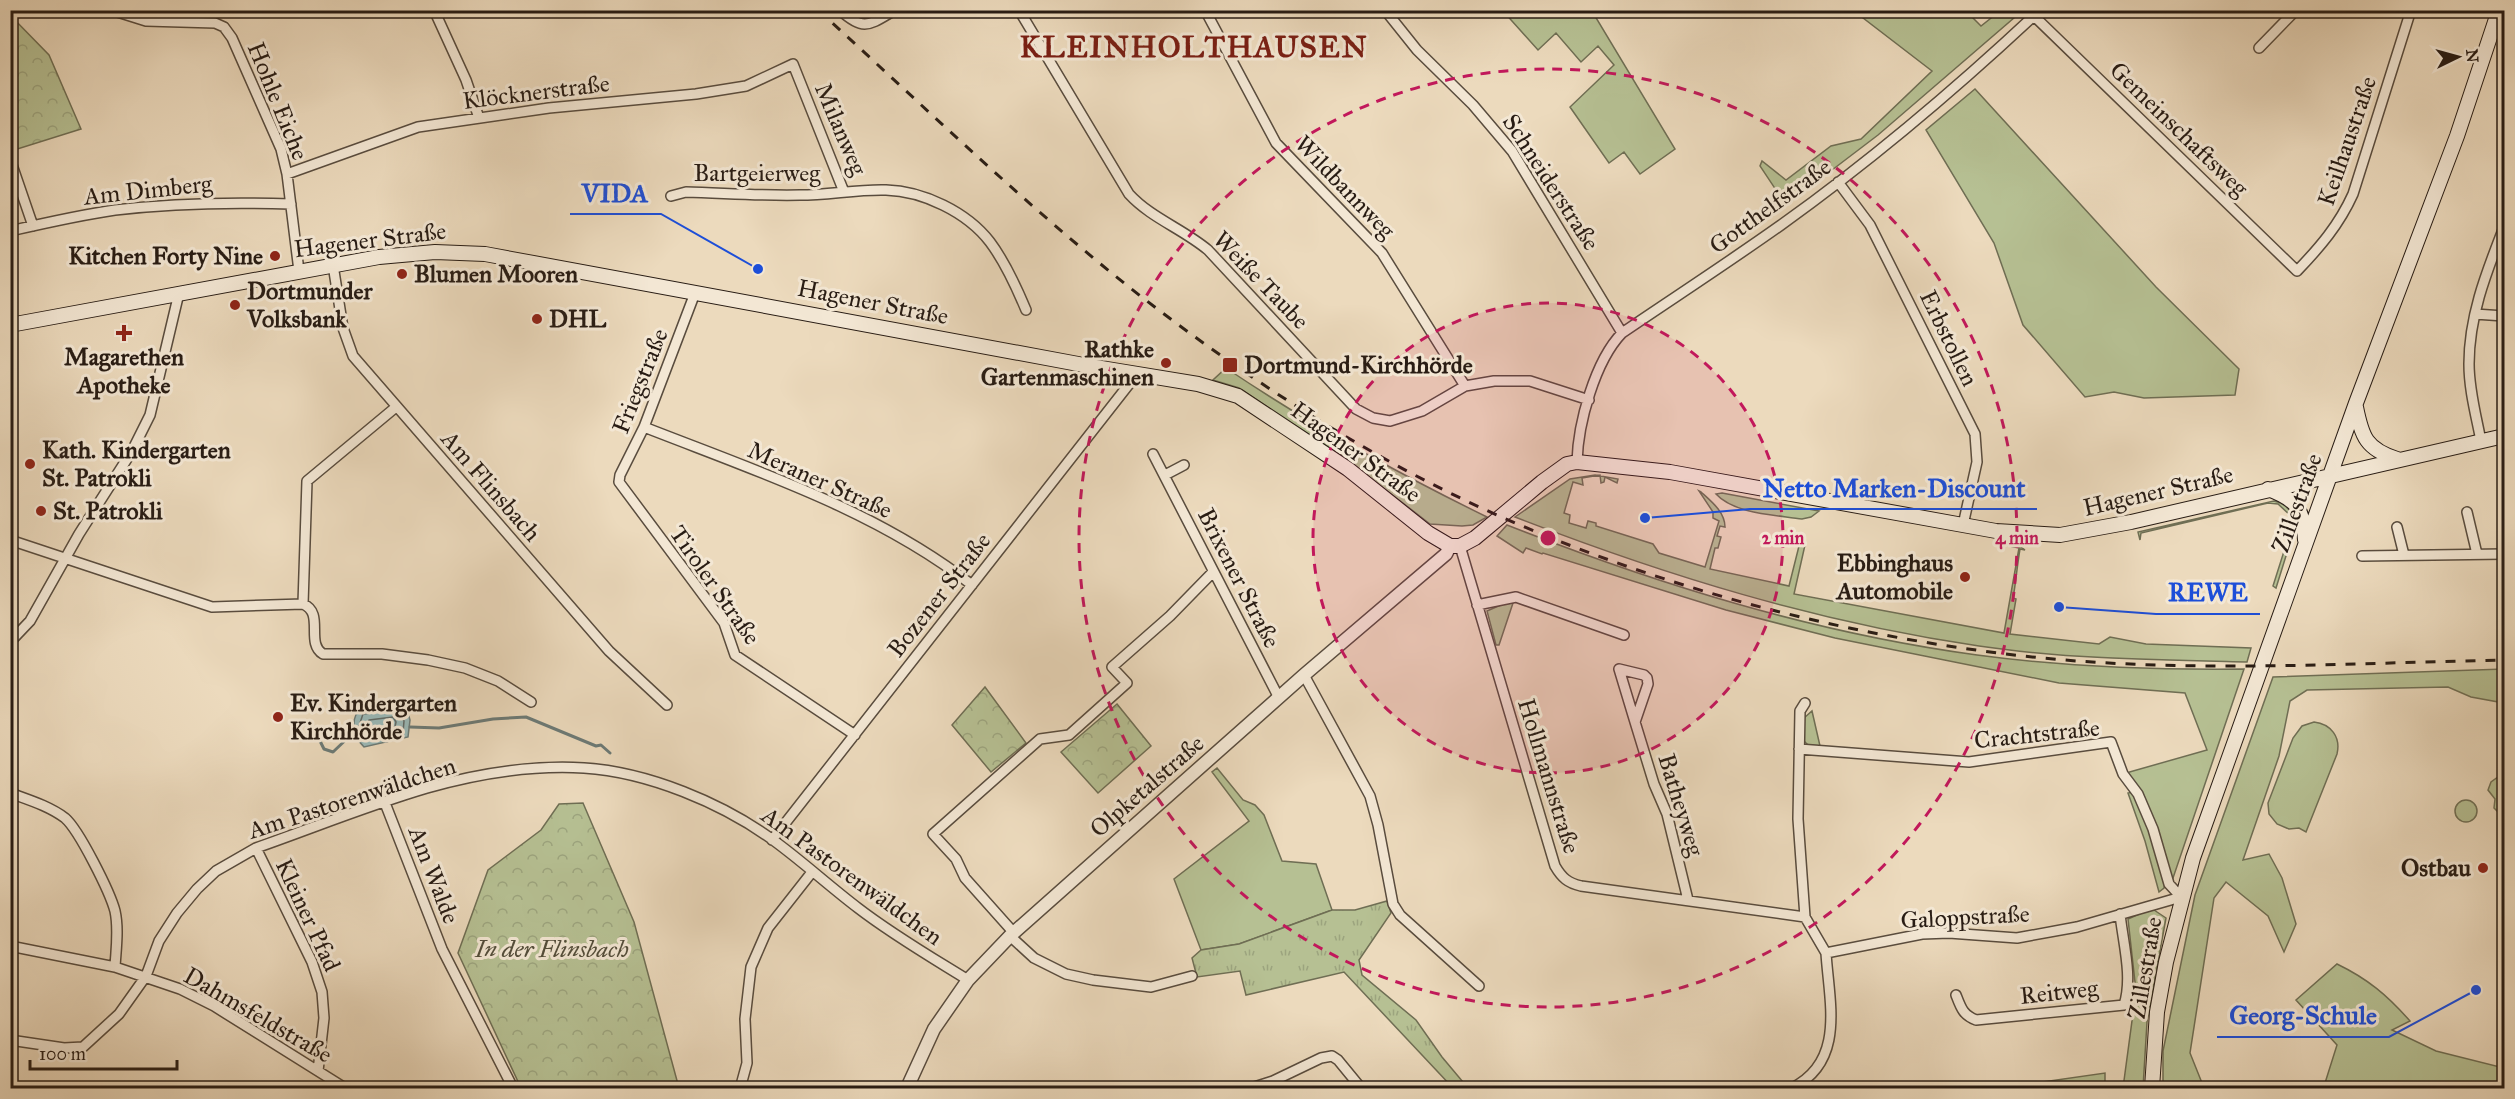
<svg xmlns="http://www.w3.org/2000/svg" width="2515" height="1099" font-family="'IM FELL Great Primer',serif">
	<defs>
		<pattern id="forest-crowns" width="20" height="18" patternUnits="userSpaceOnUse" patternTransform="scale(1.5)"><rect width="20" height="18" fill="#b6c093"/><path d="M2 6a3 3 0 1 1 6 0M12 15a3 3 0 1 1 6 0" fill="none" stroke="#9ca47e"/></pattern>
		<pattern id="park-tufts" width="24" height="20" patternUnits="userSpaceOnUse" patternTransform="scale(1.5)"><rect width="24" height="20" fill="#b6c093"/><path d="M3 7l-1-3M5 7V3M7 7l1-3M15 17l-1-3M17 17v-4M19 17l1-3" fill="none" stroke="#9ca47e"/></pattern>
	</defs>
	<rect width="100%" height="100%" fill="#ecdabd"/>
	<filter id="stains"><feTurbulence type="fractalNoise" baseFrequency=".00333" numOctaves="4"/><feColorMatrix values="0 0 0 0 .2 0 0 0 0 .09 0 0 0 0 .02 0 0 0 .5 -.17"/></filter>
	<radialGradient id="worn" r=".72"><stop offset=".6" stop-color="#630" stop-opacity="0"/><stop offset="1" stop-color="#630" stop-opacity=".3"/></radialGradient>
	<path fill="#b6c093" stroke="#6f6e54" stroke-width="1.5" d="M1503,11H1592L1675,149L1640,174L1624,152L1609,163L1570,107L1614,65L1598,46L1581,62L1556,33L1538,50Z
		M1854,11H1966L1981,26L2000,11H2022L1878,135L1786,205L1760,166L1762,161L1786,180L1831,146L1861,139L1932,71Z
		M1975,89L2156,287L2239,369L2235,395L2144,398L2114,392L2085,397L2023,325L1994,243L1926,130Z
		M1226,368C1309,424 1397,473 1487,517L1473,525L1462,526L1430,524L1342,456L1239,388L1213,380Z
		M1595,475L1618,479L1617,483L1605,477L1604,482L1601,483L1600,475L1582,478L1583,485L1573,482L1564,513L1570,515L1569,523L1586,528L1588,521L1596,523V526L1653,544L1659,553L1705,567L1719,521L1713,518V512L1699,491L1701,492C1711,501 1725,512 1725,527L1720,526L1717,536L1721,537L1718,548H1715L1710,569L1789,586L1799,546L1802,544L1805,545L1794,594L2004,633L2019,548L2000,544L2021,547L2025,550L2020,549C2017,566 2016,582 2013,598L2016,599L2010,634L2099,644L2110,637L2146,644L2251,648L2247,662C2157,660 2067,659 1979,646C1817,622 1667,576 1515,517L1570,479Z
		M1722,493L1819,511L1811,517L1802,519C1777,515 1734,514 1716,494Z
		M2274,501C2288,504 2294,514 2295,527L2276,588L2273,586L2292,526L2290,515L2278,504L2268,503L2141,533L2140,540L2138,532Z
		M1507,525C1659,585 1815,633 1977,655C2066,667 2155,670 2244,669L2172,881L2126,773L2207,750L2185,693L2059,683L1835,638L1726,610L1543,553L1542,554L1526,548L1523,553L1497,536Z
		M1513,603L1499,645H1496L1487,611L1503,604Z
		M2504,669V703L2471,697L2448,687L2307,690L2290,701L2279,756L2243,860L2269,854L2282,878L2296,924L2284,952L2268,916L2226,882L2214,898L2190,1053L2204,1088H2163V1051L2195,895L2273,677Z
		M1812,711L1820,746L1808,745L1804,741V718Z
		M2314,722C2331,724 2341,737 2337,754L2306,832L2299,828L2289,829L2277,824L2269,814L2268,803L2293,738L2302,726Z
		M1217,768L1243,800L1255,805L1264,815L1282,861L1316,864L1332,910L1239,944L1201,950L1174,879L1249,821L1212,772Z
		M2498,777V784L2504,790V818L2494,808L2495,799L2488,790L2491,782Z
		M2133,792L2146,818L2165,884L2164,888L2159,892L2145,841L2128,793Z
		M2455 811a11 11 0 1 1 22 0a11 11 0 1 1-22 0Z
		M2154,910L2166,918L2147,1022L2143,1088H2123L2136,991L2128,919L2146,911Z
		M2337,964C2368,979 2387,995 2410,1021L2392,1030L2436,1051L2504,1068V1088H2260L2325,1083L2337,1045L2296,1000Z
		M2105,1073V1088H2000Z"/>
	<path fill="url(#forest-crowns)" stroke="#6f6e54" stroke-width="1.5" d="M10,15L49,55L81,129L11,151Z
		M985,687L1026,743L991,772L952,725Z
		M1117,704L1151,746L1098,793L1061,752Z
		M583,803L634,922L679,1088H521L458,953L488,870L541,830L559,804Z"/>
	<path fill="url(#park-tufts)" stroke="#6f6e54" stroke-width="1.5" d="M1387,901L1391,913L1359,960L1362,975L1416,1020L1442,1057L1468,1088H1453L1344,972L1246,995L1240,971L1197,977L1192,958L1201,950L1239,944L1332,910H1355Z"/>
	<path fill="#9ab9b8" stroke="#6c7a76" stroke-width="1.5" d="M404,703L406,705L410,720L408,737L364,747C352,735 351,722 359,708Z"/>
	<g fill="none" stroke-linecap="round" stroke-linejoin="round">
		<path stroke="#616a66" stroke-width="1.5" d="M399,710L404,721L403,733L367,740L363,738L359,726L363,714Z
			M393,717L396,722L395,727L371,732L368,730L367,725L369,720Z"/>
		<path stroke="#6c7a76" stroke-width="3" d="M410,727L439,728L493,719L526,717L596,746L601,745L610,753
			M318,737L324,749L333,752L354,732"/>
		<defs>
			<path id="minor" d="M111,10L146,21L215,23L224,27L232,38L281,149L287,174L299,271
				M434,10L466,80L479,118
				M840,10C864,32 869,25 895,10
				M1019,10L1129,194C1151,218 1183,229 1208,250L1356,409L1373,418L1390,421L1422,411L1465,386L1494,381H1530L1589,400
				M1205,10L1276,143L1382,253L1465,386
				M1385,10L1417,50L1473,105L1512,151L1622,333
				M2034,16L2297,271C2320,247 2339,225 2353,194L2411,10
				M2259,48L2296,10
				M10,159L33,226
				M287,174L418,127L549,108L696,94L746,86L793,64L844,192
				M1838,182L1870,225L1975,434L1977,462L1963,525
				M671,196L686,192C724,193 762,196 800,195C829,195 858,189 886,190C923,191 967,212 990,242C1005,262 1016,286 1026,310
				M10,231C45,223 80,215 115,210C174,203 232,202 291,204
				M333,265L343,328L353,356L609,651L667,705
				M695,293L644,427L620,475L619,482L724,623L735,655L855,735
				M2475,314L2504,316
				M644,427C756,471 876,510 972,585
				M2481,441C2476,415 2469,390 2469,364C2469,315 2487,271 2504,227
				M1153,454L1279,698
				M1577,462C1578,423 1595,361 1622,333C1675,297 1729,262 1781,225C1872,160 1958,87 2040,10
				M1165,475L1184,465
				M2467,512L2477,554
				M2397,527L2404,555
				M10,540L212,607L303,604
				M1460,546L1555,866C1562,878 1568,883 1581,886L1805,917L1826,953
				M2362,556L2504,554
				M303,604C325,613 305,643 323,654H382L428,660L465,668L498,681L531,702
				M303,604L307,481L396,407
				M1477,605L1516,597L1624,635
				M10,642L30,621L79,534L132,451L150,415L179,293
				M1304,675L1370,796L1378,825L1393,904L1400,915L1479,986
				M1635,722L1619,669L1644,675L1647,678L1648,684L1635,722L1654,784L1667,814L1688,900
				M10,793C29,800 49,806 65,818C79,830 110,892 115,911C119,929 116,949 115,967
				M385,803L442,949L513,1088
				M772,840L1137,374
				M256,848L312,962L322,992L324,1018L318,1071
				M1805,917L1798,819L1800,711L1805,703
				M1014,933L965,878L956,859L933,834L1040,739L1069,735L1127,683L1112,667L1170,616L1213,572
				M1010,936L1034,958L1066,974L1093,980L1151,987L1192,976
				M10,946L115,967L180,989L214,1006L345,1088
				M1956,995C1961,1008 1963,1015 1976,1020L2124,1005C2133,977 2123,943 2120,914
				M10,1040L64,1048L83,1047L119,1014L146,976L159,941L177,913L197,889L216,871L256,848C313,828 369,805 427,788C476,774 533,765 584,768C648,772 722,803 773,840C802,861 829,886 858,908C893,935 931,957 968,980
				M741,1085L747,1063L745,1019L751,967L768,928L812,872
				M1251,1088L1273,1081L1321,1058L1332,1056L1338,1060L1361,1088
				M1792,1088C1846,1061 1829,1002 1826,953L1922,934L1949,933L2017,938L2077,927L2181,897L2169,884L2153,829L2138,794L2123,774L2111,742L1969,762L1799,749"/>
			<path id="tertiary" d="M907,1088L934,1029L968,980L1010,936L1304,675L1446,554L1450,546"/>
			<path id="secondary" d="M10,325L379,257L435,252L485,254L1089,366L1198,384L1238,396L1348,469L1428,533L1450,546H1460L1475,538L1542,482L1567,464L1577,462L1670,472L1996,531L2060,535L2131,522L2504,436
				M2356,407C2362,437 2366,449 2397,459
				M2268,489C2298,500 2303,509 2305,540
				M2152,1088L2157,1012L2166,962L2193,858L2356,403L2457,136L2499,10"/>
		</defs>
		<use href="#minor" stroke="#594c3e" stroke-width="12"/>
		<use href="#tertiary" stroke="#594c3e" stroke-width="15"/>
		<use href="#secondary" stroke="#281c14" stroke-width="16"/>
		<use href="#minor" stroke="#f3e7d4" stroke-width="9"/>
		<use href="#tertiary" stroke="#f3e7d4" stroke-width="12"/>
		<use href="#secondary" stroke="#f3e7d4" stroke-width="14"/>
		<path stroke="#281c14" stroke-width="3" stroke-dasharray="10 10" stroke-linecap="butt" d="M818,10C925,107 1029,209 1143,298C1252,382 1371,459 1497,515C1668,591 1856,639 2042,658C2196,673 2351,663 2504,660"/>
	</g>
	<circle cx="1548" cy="538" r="235" fill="#c2185b" fill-opacity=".12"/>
	<g fill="none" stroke="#c2185b" stroke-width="3" stroke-dasharray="10 8">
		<circle cx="1548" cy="538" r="235"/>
		<circle cx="1548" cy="538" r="469"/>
	</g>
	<g fill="#8f2418" stroke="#f3e7d4" stroke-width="2">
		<circle cx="275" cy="256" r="6"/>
		<circle cx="402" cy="274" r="6"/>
		<circle cx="235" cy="305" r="6"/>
		<circle cx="537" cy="319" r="6"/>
		<path d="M121 324h6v6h6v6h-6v6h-6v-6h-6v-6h6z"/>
		<circle cx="1166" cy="363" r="6"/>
		<rect x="1222" y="357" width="16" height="16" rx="3"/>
		<circle cx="30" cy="464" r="6"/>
		<circle cx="41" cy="511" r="6"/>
		<circle cx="1965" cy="577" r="6"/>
		<circle cx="278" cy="717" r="6"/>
		<circle cx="2483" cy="868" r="6"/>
	</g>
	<g text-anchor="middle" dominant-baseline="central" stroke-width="6" stroke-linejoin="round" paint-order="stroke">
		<g font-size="24" fill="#281c14" stroke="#f3e7d4">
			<text transform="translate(536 92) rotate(-7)">Klöcknerstraße</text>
			<text transform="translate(278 101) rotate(68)">Hohle Eiche</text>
			<text transform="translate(841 129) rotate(67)">Milanweg</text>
			<text transform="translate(2179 129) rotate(44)">Gemeinschaftsweg</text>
			<text transform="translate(2347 141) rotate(-71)">Keilhaustraße</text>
			<text x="757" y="173">Bartgeierweg</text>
			<text transform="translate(1551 182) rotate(57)">Schneiderstraße</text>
			<text transform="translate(1345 187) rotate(46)">Wildbannweg</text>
			<text transform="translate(148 190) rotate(-6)">Am Dimberg</text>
			<text transform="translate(1770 206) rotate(-36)">Gotthelfstraße</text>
			<text transform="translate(370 240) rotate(-7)">Hagener Straße</text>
			<text transform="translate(1261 280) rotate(46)">Weiße Taube</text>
			<text transform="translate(873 302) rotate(11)">Hagener Straße</text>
			<text transform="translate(1949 338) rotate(64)">Erbstollen</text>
			<text transform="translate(640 381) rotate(-68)">Friegstraße</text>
			<text transform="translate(1356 452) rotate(36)">Hagener Straße</text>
			<text transform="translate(820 480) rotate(24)">Meraner Straße</text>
			<text transform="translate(491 486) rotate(49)">Am Flinsbach</text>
			<text transform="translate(2158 491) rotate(-13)">Hagener Straße</text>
			<text transform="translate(2297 503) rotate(-70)">Zillestraße</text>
			<text transform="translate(1239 578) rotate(63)">Brixener Straße</text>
			<text transform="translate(715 585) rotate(55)">Tiroler Straße</text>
			<text transform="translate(939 595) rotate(-52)">Bozener Straße</text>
			<text transform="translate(2037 734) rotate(-6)">Crachtstraße</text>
			<text transform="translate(1549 776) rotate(73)">Hollmannstraße</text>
			<text transform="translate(1147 786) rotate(-41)">Olpketalstraße</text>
			<text transform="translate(352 798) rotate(-18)">Am Pastorenwäldchen</text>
			<text transform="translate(1681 805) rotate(73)">Batheyweg</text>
			<text transform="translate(434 875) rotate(69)">Am Walde</text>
			<text transform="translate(852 876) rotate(36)">Am Pastorenwäldchen</text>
			<text transform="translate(308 915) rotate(65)">Kleiner Pfad</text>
			<text transform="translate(1965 917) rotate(-3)">Galoppstraße</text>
			<text transform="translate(2145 968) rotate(-80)">Zillestraße</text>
			<text transform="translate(2059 992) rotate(-6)">Reitweg</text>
			<text transform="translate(258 1015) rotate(30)">Dahmsfeldstraße</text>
		</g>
		<g font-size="24" font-weight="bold" fill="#281c14" stroke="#f3e7d4" text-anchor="start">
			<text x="263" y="256" text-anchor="end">Kitchen Forty Nine</text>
			<text x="414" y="274">Blumen Mooren</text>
			<text x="247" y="291">Dortmunder<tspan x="247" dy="28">Volksbank</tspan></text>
			<text x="549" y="319">DHL</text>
			<text x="1154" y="349" text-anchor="end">Rathke<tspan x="1154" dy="28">Gartenmaschinen</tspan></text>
			<text x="124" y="357" text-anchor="middle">Magarethen<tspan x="124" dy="28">Apotheke</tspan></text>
			<text x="1244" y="365">Dortmund-Kirchhörde</text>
			<text x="42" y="450">Kath. Kindergarten<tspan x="42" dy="28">St. Patrokli</tspan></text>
			<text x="53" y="511">St. Patrokli</text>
			<text x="1953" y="563" text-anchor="end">Ebbinghaus<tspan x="1953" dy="28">Automobile</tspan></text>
			<text x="290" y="703">Ev. Kindergarten<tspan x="290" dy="28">Kirchhörde</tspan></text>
			<text x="2471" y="868" text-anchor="end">Ostbau</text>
		</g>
		<g font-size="24" font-style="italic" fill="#534d3a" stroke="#f3e7d4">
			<text x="552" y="949">In der Flinsbach</text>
		</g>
		<g font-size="30" font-weight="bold" letter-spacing="1.5" fill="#7a1f14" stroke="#f3e7d4">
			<text x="1194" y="47">KLEINHOLTHAUSEN</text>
		</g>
	</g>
	<circle cx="1548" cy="538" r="9" fill="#c2185b" stroke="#f3e7d4" stroke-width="3"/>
	<g font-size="18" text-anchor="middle" font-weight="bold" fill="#c2185b" stroke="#f3e7d4" stroke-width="6" stroke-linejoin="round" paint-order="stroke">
		<text x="1783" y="544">2 min</text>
		<text x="2017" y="544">4 min</text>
	</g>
	<path fill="none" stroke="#1d4ed8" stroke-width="2" d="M758 269L661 214H570M1645 518L1750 509H2037M2059 607L2156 614H2260M2476 990L2389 1037H2217"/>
	<g fill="#1d4ed8" stroke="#f3e7d4" stroke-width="2">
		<circle cx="758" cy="269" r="6"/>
		<circle cx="1645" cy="518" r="6"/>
		<circle cx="2059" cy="607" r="6"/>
		<circle cx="2476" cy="990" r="6"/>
	</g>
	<g font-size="26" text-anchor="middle" font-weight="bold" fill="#1d4ed8" stroke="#f3e7d4" stroke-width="6" stroke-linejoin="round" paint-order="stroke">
		<text x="615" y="202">VIDA</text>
		<text x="1894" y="497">Netto Marken-Discount</text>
		<text x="2208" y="601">REWE</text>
		<text x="2303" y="1024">Georg-Schule</text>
	</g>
	<rect width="2515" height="1099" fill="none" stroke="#ecdabd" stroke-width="36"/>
	<rect x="12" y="12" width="2491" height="1075" fill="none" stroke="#281c14" stroke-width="3"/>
	<rect x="18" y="18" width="2479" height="1063" fill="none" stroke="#281c14" stroke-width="1.5"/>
	<g transform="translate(2458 57) rotate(85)" stroke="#f3e7d4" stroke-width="4.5" paint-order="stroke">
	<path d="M0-4.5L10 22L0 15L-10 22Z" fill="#281c14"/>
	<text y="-9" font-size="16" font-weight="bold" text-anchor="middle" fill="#281c14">N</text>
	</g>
	<path d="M30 1060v9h147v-9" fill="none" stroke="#281c14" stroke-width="3"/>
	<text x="39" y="1060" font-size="18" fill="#281c14" stroke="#f3e7d4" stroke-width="4.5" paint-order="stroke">100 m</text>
	<rect width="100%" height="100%" filter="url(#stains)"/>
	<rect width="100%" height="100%" fill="url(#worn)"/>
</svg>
